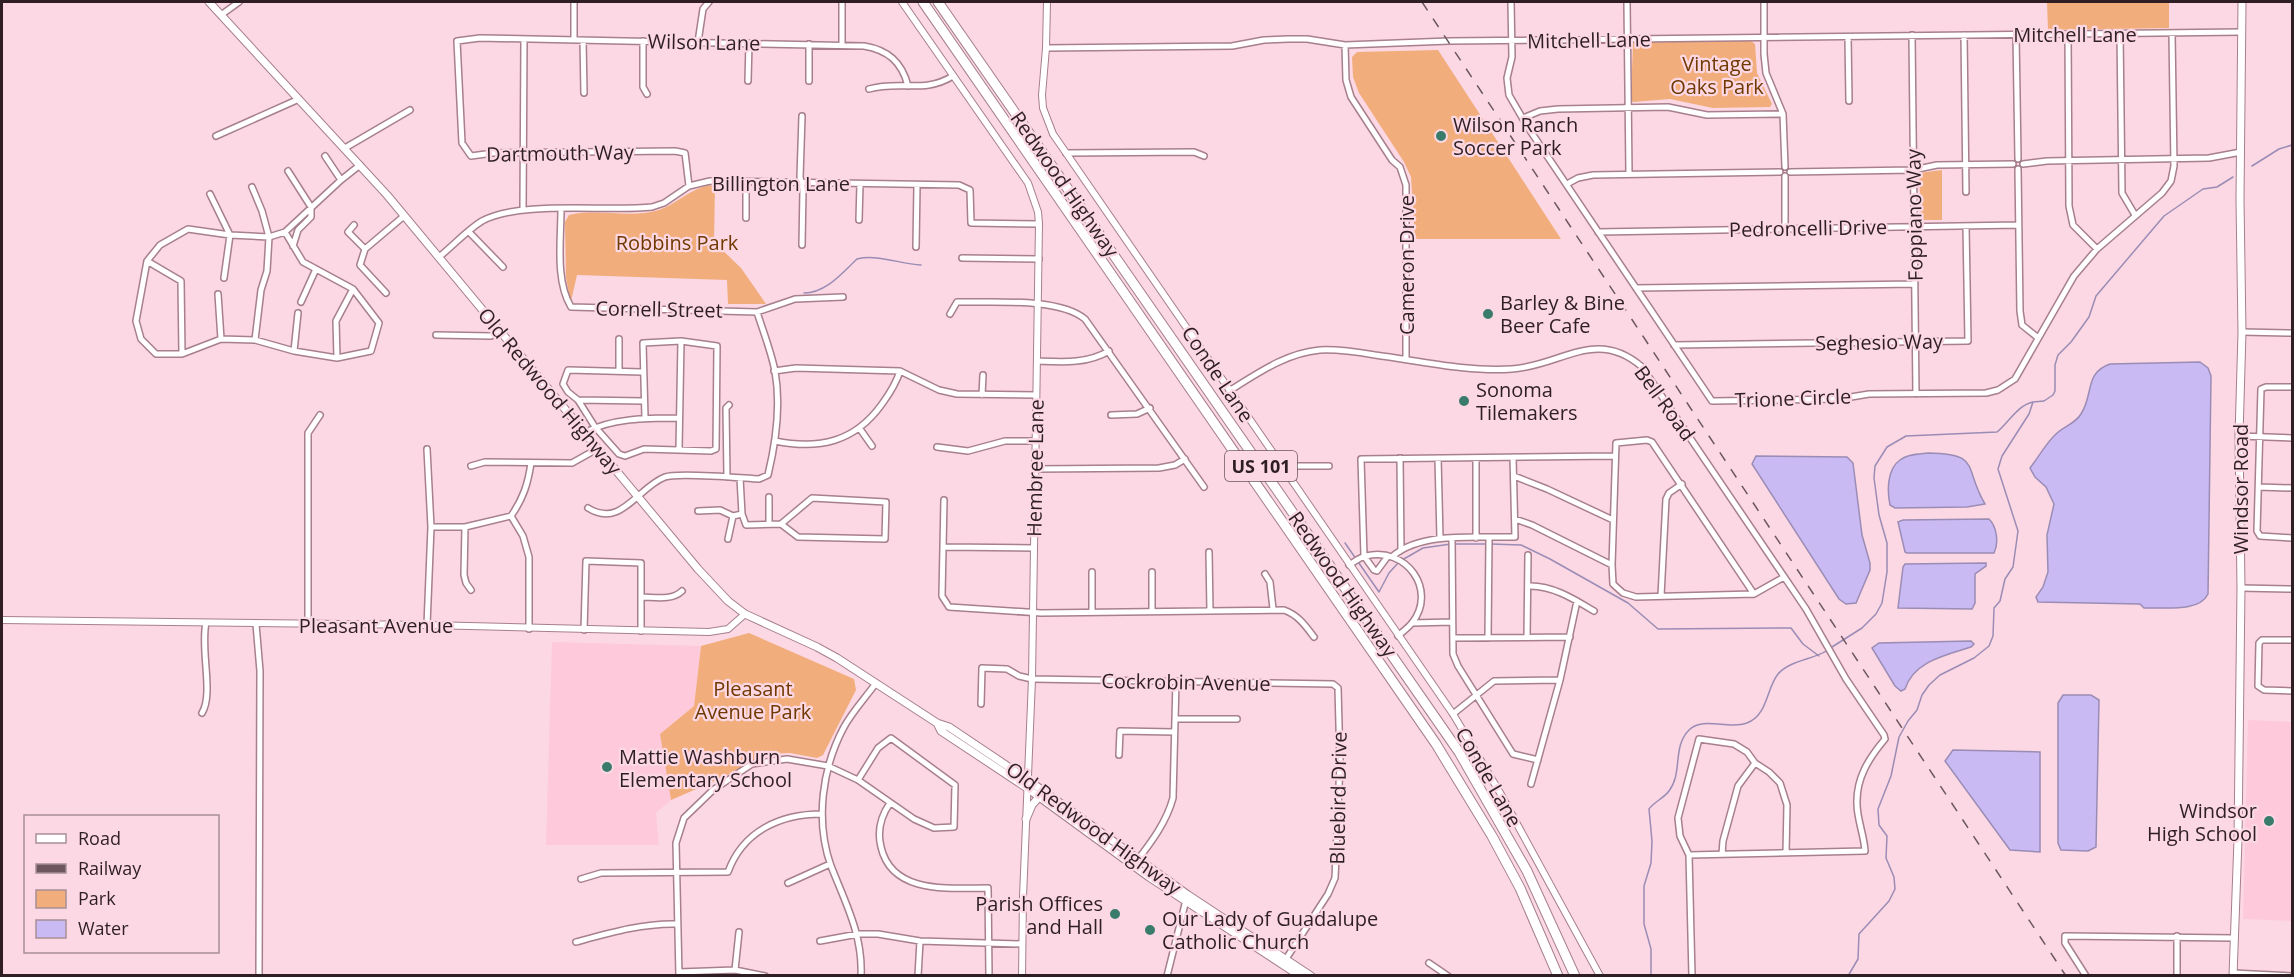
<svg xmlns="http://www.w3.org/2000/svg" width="2294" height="977" font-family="'Open Sans',sans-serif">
	<rect width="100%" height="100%" fill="#fbd8e3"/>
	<path fill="#fecadb" d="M552,642L701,646L694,706L660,734L671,800L656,813L659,845H546Z
		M2248,720L2292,722V921L2243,919Z"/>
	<path fill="#f2ad7c" d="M2047,2H2169V28L2048,30Z
		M1751,41L1755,44L1757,73L1772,104L1770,107L1713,108L1670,99L1633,102L1631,99L1633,42Z
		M1438,50L1561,239H1415L1411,177L1404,162L1359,93L1353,77L1352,57L1357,52Z
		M1942,170V220H1921L1919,173Z
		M715,185L714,242L741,268L766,304H728L727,280L577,275L571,301L570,300L566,277L565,222L569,215C598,208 630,219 659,210C679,203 692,186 715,185Z
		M749,633L854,679L856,690L823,755L817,758L790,753L764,754L724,777L671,800L660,734L694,706L701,646Z"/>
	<path fill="#c9baf3" stroke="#9b8cb5" stroke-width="1.5" d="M2200,362L2208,368L2211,376L2208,594C2199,613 2163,607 2144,608L2140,604L2038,602L2036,597L2043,587L2048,572L2047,535L2054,504L2046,487L2035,477L2030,468C2038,458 2046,443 2056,434C2064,426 2075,424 2081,414C2094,394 2084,373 2110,364Z
		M1928,453C1982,454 1963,467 1985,504L1967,507L1895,508L1890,505C1887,491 1887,469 1900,460C1907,454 1919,454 1928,453Z
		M1756,456L1847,457L1853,463L1862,535L1870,563V570L1856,603L1846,604L1839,599L1752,464Z
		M1989,519C1997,527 1999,543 1994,553H1907L1905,552L1898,522L1903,520Z
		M1986,563V566L1975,574V603L1972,609L1898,608L1903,567L1905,564Z
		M1971,641L1974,644L1971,647C1946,655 1914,661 1905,689L1901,691L1895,686L1872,648L1879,643Z
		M2063,695H2091L2099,700L2096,847L2088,851L2061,850L2058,843V703Z
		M1953,750L2040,752V852L2010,850L1945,761Z"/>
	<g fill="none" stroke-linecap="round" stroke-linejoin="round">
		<path stroke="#9b8cb5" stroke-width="1.5" d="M2252,166L2279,149L2292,145
			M804,293C826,293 842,273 857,259C878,254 900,264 921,265
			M1345,543L1379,592L1389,573L1398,563
			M1455,544H1487
			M1491,544L1521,545L1550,559L1628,603L1658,629L1791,628L1803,644L1819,656
			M1402,560L1423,548L1451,544
			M1832,647L1862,628L1876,614L1882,603L1887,572V543L1879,515L1874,478L1875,466L1887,447L1906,436L1997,432C2009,422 2018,405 2033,402
			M1651,976V949L1644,924V886L1651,863L1652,841L1649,809C1654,802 1664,798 1669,791C1683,773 1672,747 1689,730C1703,716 1729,730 1747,723C1768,715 1766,689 1778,674C1790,660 1813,660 1828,650
			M1848,976L1858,959L1859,934L1889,901L1895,889L1894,877L1886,858L1887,836L1879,825L1878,809L1891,776L1899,737L1908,721L1917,710L1922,695L1929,685L1940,675L1974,658L1989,646L1993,636L1994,608L2000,601L2005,579L2013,567L2018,531L1998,469L2002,456L2029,414L2033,402L2044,401L2053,395L2055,391V365L2058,355L2071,342L2089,317L2096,296L2164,216L2203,189L2217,187L2233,177"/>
		<defs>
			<path id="minor" d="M1511,2L1512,57L1507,78L1509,95L1527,126L1712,401L1839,399L1869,394L1986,393L1998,390L2015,379L2074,276L2097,249L2162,193L2171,181L2174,166L2172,33
				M1627,2L1629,174
				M1764,2V54L1766,73L1783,114L1785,167
				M221,15L239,2
				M2120,33L2122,193L2135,215
				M2016,34L2018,159
				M2068,34L2069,206L2073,225L2097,249
				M1912,35L1916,394
				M1964,35L1966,192
				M1848,37L1849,101
				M574,40V2
				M583,40L584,93
				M643,41V87L647,94
				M698,42L703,9L709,2
				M842,45V2
				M1345,45L1346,80L1351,97L1392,160L1400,167L1406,185V359
				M1046,48L1232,46L1264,40L1288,39H1307L1345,45L1449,41L2242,32
				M748,81L749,43
				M809,81V44
				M869,89C900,80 924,94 953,76
				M1523,118L1540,111L1558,109L1668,107L1707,115L1783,114
				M216,136L299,99
				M345,148L410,110
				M1066,153L1194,152L1204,156
				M325,156L341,180
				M2023,164L2047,161L2209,158L2241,152
				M2018,169L2020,311L2022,325L2037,337
				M288,171L311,207V217L298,230L293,246
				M1790,172L1913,170L1937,165L2013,164
				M1785,176V229
				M1567,184L1578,178L1593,175L1780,172
				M689,186L685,153L675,151L493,153L471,156L462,143L457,41L480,38L864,46C888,50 902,62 908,86
				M252,187L262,211L269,237L267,271L261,290L255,340
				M210,194L230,235L224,278
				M561,209C561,240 555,280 571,307L757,312L795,299L843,297
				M523,210L524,39
				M746,218V182
				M859,220L860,184
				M354,225L348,232L365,249
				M285,232L269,237L230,235L188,229L160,245L147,261L136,321L141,339L156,354H182L221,339L255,340L294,351L337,358L371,351L379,323L353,289L303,262L285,232L341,180L360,165
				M469,232L503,267
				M1598,232L2018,225
				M802,245L803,190L800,177L802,116
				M916,247L917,185
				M439,257C453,246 467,230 482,221C520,200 606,212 652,207L664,203L689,186L710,181L959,185L970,190L971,223L1039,224
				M962,258L1039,259
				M147,261L181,281L182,354
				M1636,288L1915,284
				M386,293L360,265L365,249L404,216
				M218,294L221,339
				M301,302L316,269
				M950,314L957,302C992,303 1058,297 1085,319L1204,487
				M2242,332L2292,333
				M436,335L491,336L502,332
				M1674,345L1968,341L1966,226
				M294,351L298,313
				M337,358L336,321L353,289
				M1038,361C1062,362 1087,364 1109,351
				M619,371V339
				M774,371L796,368L900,371L939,390L957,394L1036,395
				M642,372L568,370L563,384L568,392L578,400L595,427L619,454L625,456L644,449L711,451L716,449L717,346L681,341L643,343L645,418
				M2292,387H2266L2261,389L2257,531L2260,536L2292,538
				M1229,391C1258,373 1286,353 1320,350C1339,349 1357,352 1375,355C1420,361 1467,372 1512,369C1561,366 1596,327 1642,367L1806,609L1846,679L1884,735L1885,739C1869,758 1856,778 1857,804C1857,819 1864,835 1865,851L1689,855
				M982,395L983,375
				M578,400L644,401
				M1111,415L1137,414L1150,408
				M860,429L872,446
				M584,433C611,418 648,418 678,418
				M2239,436L2292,438
				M775,441C819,450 855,442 882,404C890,393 896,384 900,371
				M937,447L968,451L1005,441H1035
				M427,449L431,527L427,625
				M679,449L681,341
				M1400,458L1401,550
				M1438,458L1440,538
				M1476,458V538
				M471,466L485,462L572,463L597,449
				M1036,469L1159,468L1175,465L1185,459
				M1285,472L1295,466H1329
				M1514,476L1547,489L1613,520
				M727,477L726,408L729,405
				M740,478L742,514
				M2259,487L2292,488
				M812,498L886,502L885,539L798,537L781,524Z
				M944,500L942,596L949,607L1041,613L1284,610C1298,615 1305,625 1314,637
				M588,508C621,529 638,487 665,477C678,472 741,478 759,479L768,475C776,442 781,405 775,371C771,351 763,331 757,312
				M698,511L720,510L733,516L742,514L746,525L781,524
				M511,516L523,536L529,557V629
				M1515,519L1532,525L1612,565
				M769,524V497
				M431,527H465L511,516C523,499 528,484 531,463
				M465,527L464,575L466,583L471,590
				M1452,538L1453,654L1458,666L1513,754L1538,760
				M728,539L733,516
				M944,547L1034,548
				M1209,552L1210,611
				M1388,556L1377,571L1374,570L1364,556L1361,459L1614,456
				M1393,556C1422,531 1479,538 1515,537L1513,457
				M1349,565C1354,562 1360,557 1366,556C1406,546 1438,590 1412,623C1408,628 1402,632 1398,636
				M1265,574L1270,582L1273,609
				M1528,586C1552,585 1574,599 1594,611
				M2241,588L2292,589
				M1754,594L1652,442L1647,440L1616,443L1612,565L1613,584L1623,593L1636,597L1754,594L1784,577
				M1661,596L1666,499L1669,493L1682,484
				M641,597C654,597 672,601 682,591
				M1152,611V572
				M1092,612V572
				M1412,623L1452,622
				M256,624L260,671L259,976
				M308,624V433L320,415
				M584,630L586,561L641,563V631
				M1527,637L1528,555
				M1453,638L1570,637
				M1488,638L1489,538
				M2292,640H2262L2259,643L2258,686L2264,690L2292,691
				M981,704L982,668L1007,669L1019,676L1032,679L1333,684L1338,688L1340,763L1335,878L1328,894L1284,962
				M202,713C214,694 200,649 206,623
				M1453,714L1494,681L1560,680
				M1175,719H1237
				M1119,755L1120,731L1174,732
				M1531,784L1560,680L1577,601
				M890,803C881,816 877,831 881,847C892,895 950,888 988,888L989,976
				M1722,854L1723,841L1738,786L1755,763
				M1133,866C1149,845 1166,824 1173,798L1176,681
				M581,879L601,873L728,872C743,831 780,814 822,814
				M788,883L830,864
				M820,941L858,934H878L920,941L1022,944
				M576,942C609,933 643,923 677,924
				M1429,963L1448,976
				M735,970L739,932
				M679,972L735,970L765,976
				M2233,973L2292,976
				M679,976L676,843L684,818L713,790L752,764L787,759L828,766L858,780L914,819L934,828L954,827L955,785L891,738L878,748L858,780
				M861,976C863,935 845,902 831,866C815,821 822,768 844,727C852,712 866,697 876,683
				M918,976L920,941
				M1167,976L1186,900
				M1692,976L1689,855L1680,836L1678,818L1699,739L1734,744L1747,752L1755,763L1769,772L1780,783L1787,805L1786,853
				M2086,976L2065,943V936L2233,938
				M2177,976V936"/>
			<path id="tertiary" d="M902,2L1028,183L1038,212L1039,224L1032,679L1023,897L1022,976
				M1047,2L1046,48L1042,95L1043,108L1053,134L1453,714L1499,791L1600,976
				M2,620L427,625L709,632L728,629L745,614"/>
			<path id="secondary" d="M209,2L387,195L698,569L728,601L745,614L817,647L837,658L937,723L949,727L1028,780L1188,895L1311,976
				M937,723L941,731L1027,788L1149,877L1300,976
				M1026,819L1032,805L1039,797
				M2233,976L2238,840L2241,588L2239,436L2242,332L2240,200L2242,2"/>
			<path id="motorway" d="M923,2L1436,744L1492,836L1520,888L1558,976
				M938,2L1459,752L1527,871L1575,976"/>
		</defs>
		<use href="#minor" stroke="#a77f8d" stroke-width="8"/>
		<use href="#tertiary" stroke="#a77f8d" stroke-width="8"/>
		<use href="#secondary" stroke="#a77f8d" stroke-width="9"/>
		<use href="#motorway" stroke="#a77f8d" stroke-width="11"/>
		<use href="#minor" stroke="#fff" stroke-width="5"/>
		<use href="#tertiary" stroke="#fff" stroke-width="6"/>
		<use href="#secondary" stroke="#fff" stroke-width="7"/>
		<use href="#motorway" stroke="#fff" stroke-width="9"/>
		<path stroke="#6c575e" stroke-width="1.5" stroke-dasharray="10 10" stroke-linecap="butt" d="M1422,2L2066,976"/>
	</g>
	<g fill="#3a7c6c" stroke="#fbd8e3" stroke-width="2">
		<circle cx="1441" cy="136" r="6"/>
		<circle cx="1488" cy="314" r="6"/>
		<circle cx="1464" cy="401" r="6"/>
		<circle cx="607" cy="767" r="6"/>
		<circle cx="2269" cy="821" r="6"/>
		<circle cx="1115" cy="914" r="6"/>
		<circle cx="1150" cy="930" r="6"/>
	</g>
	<g text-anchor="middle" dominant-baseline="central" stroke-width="4.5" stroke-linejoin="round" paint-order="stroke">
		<rect fill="#fbd8e3" stroke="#6c565e" stroke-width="1.5" x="1225" y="451" width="72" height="30" rx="4.5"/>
		<g font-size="18" font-weight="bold" fill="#2f1f25">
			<text x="1261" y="466">US 101</text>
		</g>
		<g font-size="20" fill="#2f1f25" stroke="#fbd8e3">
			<text x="2075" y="34">Mitchell Lane</text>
			<text transform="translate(1589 40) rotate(-1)">Mitchell Lane</text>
			<text transform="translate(704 42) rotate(1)">Wilson Lane</text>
			<text transform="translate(560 153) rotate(-1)">Dartmouth Way</text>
			<text x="781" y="183">Billington Lane</text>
			<text transform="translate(1065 184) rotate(55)">Redwood Highway</text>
			<text transform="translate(1914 215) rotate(-91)">Foppiano Way</text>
			<text transform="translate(1808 228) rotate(-1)">Pedroncelli Drive</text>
			<text transform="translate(1406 265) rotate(-90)">Cameron Drive</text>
			<text transform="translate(659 309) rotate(1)">Cornell Street</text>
			<text transform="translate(1879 342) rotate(-1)">Seghesio Way</text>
			<text transform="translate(1218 374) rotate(56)">Conde Lane</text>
			<text transform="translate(550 391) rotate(50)">Old Redwood Highway</text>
			<text transform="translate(1793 398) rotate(-2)">Trione Circle</text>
			<text transform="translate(1665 403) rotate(54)">Bell Road</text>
			<text transform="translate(1035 468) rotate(-89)">Hembree Lane</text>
			<text transform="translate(2240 489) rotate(-90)">Windsor Road</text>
			<text transform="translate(1343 584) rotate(55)">Redwood Highway</text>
			<text x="376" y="625">Pleasant Avenue</text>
			<text transform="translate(1186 682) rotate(1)">Cockrobin Avenue</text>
			<text transform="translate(1489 777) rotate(60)">Conde Lane</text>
			<text transform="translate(1338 798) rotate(-89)">Bluebird Drive</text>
			<text transform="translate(1094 828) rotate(36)">Old Redwood Highway</text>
		</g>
		<g font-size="20" fill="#703901" stroke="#fbd8e3">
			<text x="1717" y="63">Vintage<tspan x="1717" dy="23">Oaks Park</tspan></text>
			<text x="677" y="242">Robbins Park</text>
			<text x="753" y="688">Pleasant<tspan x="753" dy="23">Avenue Park</tspan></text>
		</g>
		<g font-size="20" fill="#2f1f25" stroke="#fbd8e3" text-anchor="start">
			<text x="1453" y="124">Wilson Ranch<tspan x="1453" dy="23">Soccer Park</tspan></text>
			<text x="1500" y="302">Barley &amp; Bine<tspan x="1500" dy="23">Beer Cafe</tspan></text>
			<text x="1476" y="389">Sonoma<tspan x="1476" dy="23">Tilemakers</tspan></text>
			<text x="619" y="756">Mattie Washburn<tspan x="619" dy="23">Elementary School</tspan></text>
			<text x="2257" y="810" text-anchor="end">Windsor<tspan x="2257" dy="23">High School</tspan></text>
			<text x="1103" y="903" text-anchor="end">Parish Offices<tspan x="1103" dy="23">and Hall</tspan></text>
			<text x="1162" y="918">Our Lady of Guadalupe<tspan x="1162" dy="23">Catholic Church</tspan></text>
		</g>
	</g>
	<rect width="2294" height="977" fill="none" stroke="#2f1f25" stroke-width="6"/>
	<rect x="24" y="815" width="195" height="138" fill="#fbd8e3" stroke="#a98e97" stroke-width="1.5"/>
	<rect x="36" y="834" width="30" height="9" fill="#ffffff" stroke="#a98e97" stroke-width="1.5"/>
	<text x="78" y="845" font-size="18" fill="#2f1f25">Road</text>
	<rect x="36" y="864" width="30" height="9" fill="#6c575e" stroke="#a98e97" stroke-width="1.5"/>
	<text x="78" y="875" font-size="18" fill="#2f1f25">Railway</text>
	<rect x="36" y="890" width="30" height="18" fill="#f2ad7c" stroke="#a98e97" stroke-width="1.5"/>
	<text x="78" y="905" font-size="18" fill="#2f1f25">Park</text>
	<rect x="36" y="920" width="30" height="18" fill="#c9baf3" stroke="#a98e97" stroke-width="1.5"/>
	<text x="78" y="935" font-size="18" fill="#2f1f25">Water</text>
</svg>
